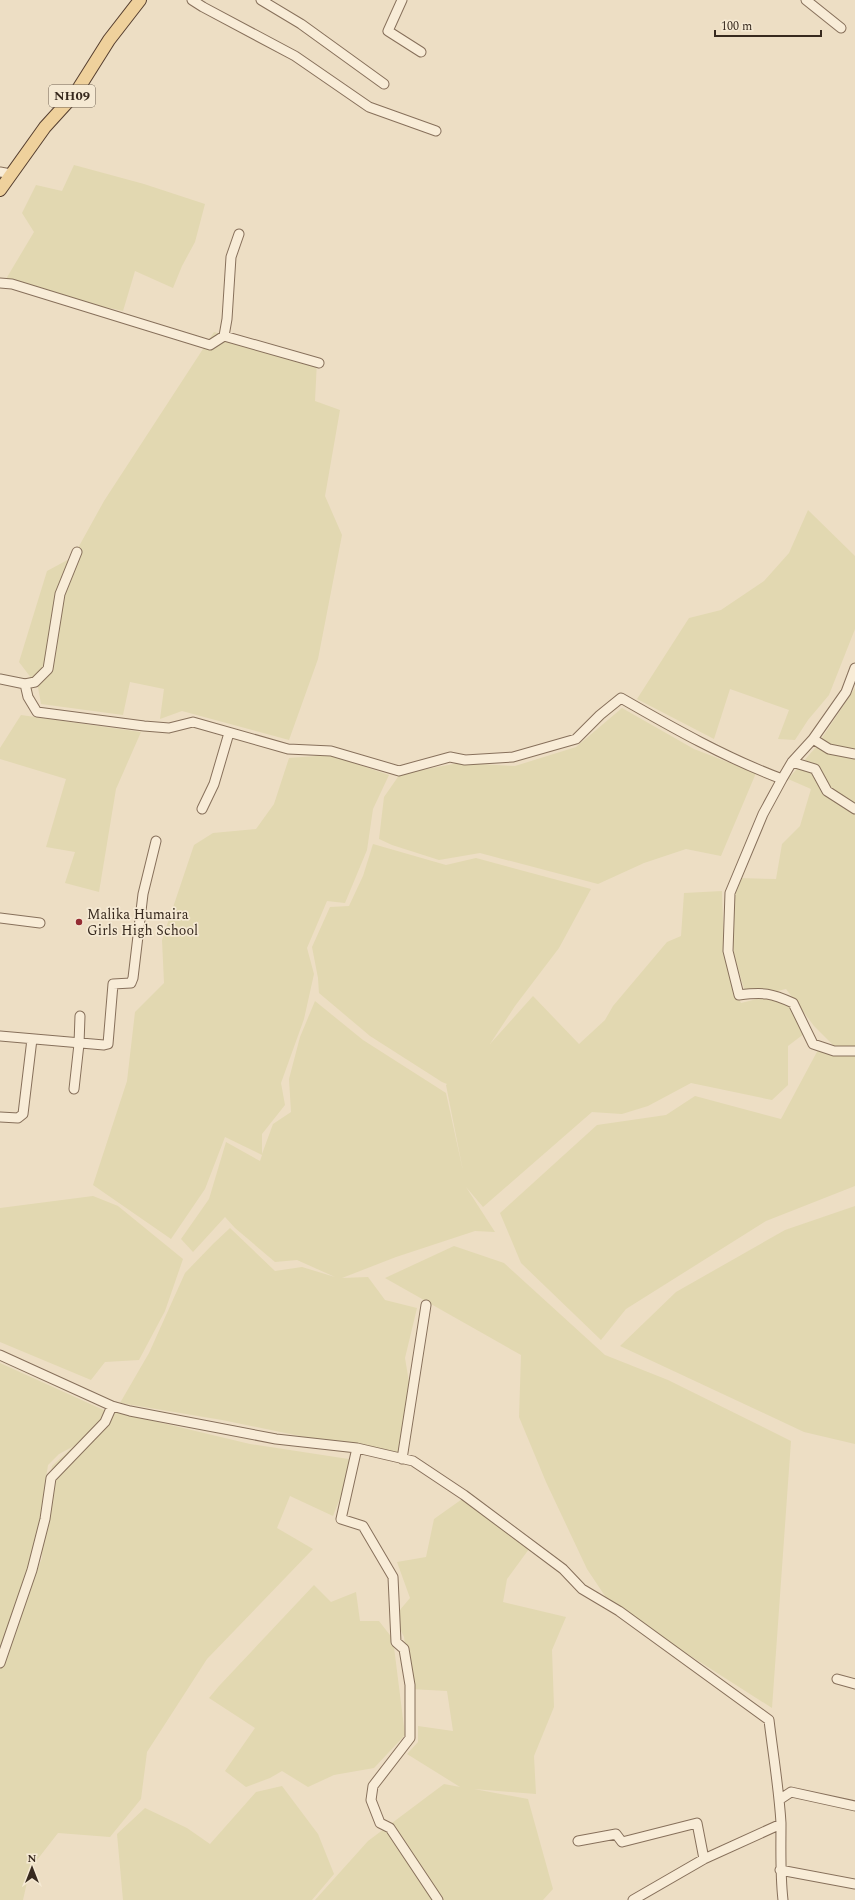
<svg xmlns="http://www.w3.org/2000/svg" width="855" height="1900" font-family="Spectral,serif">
	<rect width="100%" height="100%" fill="#eddec4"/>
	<path fill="#e2d8b1" d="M74,165L144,184L205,204L195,242L182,266L173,288L135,271L123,311L37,292L6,279L34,232L22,213L36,185L62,191Z
		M214,332L317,361L315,401L340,410L325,496L342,535L318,659L289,740L182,711L160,719L164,689L130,682L123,715L41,704L38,687L19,662L47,571L73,557L104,501Z
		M808,510L855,556V629L829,695L808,720L795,740L778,739L789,710L730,689L714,739L637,699L689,618L721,610L764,581L789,553Z
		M855,688V1046H834L814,1026L786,989L747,998L734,956L730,914L731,902L738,878L776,879L782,844L800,826L811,789L788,779L816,747Z
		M622,708L694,749L756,773L721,856L686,849L644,863L598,884L480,853L439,860L392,845L379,839L384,797L400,774L459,763L515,766L576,747Z
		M21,715L141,732L116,789L99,892L65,883L75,852L46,847L66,779L0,759V748Z
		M330,755L389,775L373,809L367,850L345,903L327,901L307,948L314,974L304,1019L281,1083L285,1105L262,1134V1154L273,1124L291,1112L289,1079L300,1037L315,1001L363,1040L446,1093L463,1171L446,1085L447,1084L442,1082L370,1036L319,993L318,978L312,947L330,907L349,906L363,876L373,844L446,865L476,858L591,889L559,948L515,1006L490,1044L533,996L579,1044L605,1020L613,1006L667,942L681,936L684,893L722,891L724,950L732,985L741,1003L781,993L809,1030L788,1046V1085L772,1100L691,1083L648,1106L622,1114L592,1112L483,1207L466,1187L495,1232L475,1231L396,1257L342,1278L368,1277L385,1300L417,1308L405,1358L413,1406L403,1454L324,1441L222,1420L120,1403L149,1353L185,1273L213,1244L230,1228L275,1271L302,1267L335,1277L297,1260L275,1262L235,1228L225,1217L193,1252L181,1239L209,1199L226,1142L260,1161L262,1155L225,1137L205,1189L171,1239L93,1185L127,1081L135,1012L164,983L162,940L194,845L213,833L256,829L274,804L289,758Z
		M819,1048L855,1049V1186L766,1221L626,1309L601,1340L521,1263L500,1213L597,1125L666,1115L695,1096L781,1119Z
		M93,1196L118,1206L183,1259L165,1311L139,1360L105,1362L91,1380L0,1342V1208Z
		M855,1206V1444L804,1432L620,1346L676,1292L785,1230Z
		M454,1246L504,1263L605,1355L668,1380L791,1441L772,1708L611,1605L587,1569L546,1482L519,1417L521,1355L385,1278Z
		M0,1363L108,1412L112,1411L250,1444L355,1460L333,1516L290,1496L277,1528L313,1549L207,1659L147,1752L141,1799L110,1837L58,1833L30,1869L23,1900H0V1658L42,1558V1523L52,1466L74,1446L59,1454L48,1465L41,1511L36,1561L0,1649Z
		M465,1497L529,1549L507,1579L503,1602L566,1617L552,1650L554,1707L534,1756L536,1794L474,1789L528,1799L553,1889L543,1900H315L368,1841L444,1784L460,1787L407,1754L418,1742V1726L453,1731L447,1691L410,1689L404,1637L394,1617L410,1598L397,1562L426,1557L434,1519Z
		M314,1585L331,1602L356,1592L360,1621H379L393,1639L405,1735L374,1768L334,1775L308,1787L282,1771L270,1778L246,1787L225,1771L255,1728L209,1698L219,1686Z
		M282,1786L318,1834L334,1874L312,1900H123L117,1834L145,1808L187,1828L210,1844L256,1792Z"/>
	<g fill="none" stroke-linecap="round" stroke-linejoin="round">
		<defs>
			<path id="minor" d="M192,0L203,7L295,56L369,107L436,131
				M261,0L301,24L384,84
				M402,0L388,31L421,52
				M806,0L841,28
				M0,172L11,174
				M0,283L12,284L210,345L224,336L319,363
				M224,336L227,319L231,257L239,234
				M0,679L25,684L28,697L37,712L144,726L169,728L193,722L288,749L331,751L399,771L450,757L465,760L513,757L576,739L600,715L621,698C673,728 726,758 782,779L792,762L813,739L846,692L855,668
				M25,684L35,682L48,669L60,594L77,552
				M813,739L829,749L855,754
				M792,762L815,769L827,791L855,809
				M782,779L763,814L730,893L728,951L739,995C764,992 771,993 793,1003L813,1044L834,1051H855
				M202,809L214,784L229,733
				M0,918L40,923
				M0,1036L104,1045L108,1044L113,984L131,983L133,978L143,894L156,841
				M74,1089L79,1044L80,1016
				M0,1117L18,1118L23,1114L32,1039
				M0,1355L112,1406L130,1411L276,1439L357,1448L413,1461L464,1495L563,1569L582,1589L619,1611L769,1720C773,1754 779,1789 781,1823C781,1849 780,1874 783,1900
				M357,1448L341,1519L363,1526L393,1577L396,1642L404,1649L410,1685V1738L373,1786L371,1800L380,1823L390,1828L438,1900
				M402,1459L426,1305
				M0,1663L32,1570L45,1519L51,1478L105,1422L112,1406
				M837,1679L855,1684
				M779,1800L791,1792L855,1806
				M578,1841L616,1834L622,1842L697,1823L704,1859
				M780,1870L855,1884
				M633,1900L704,1859L781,1824"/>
			<path id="major" d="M0,190L45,127L75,94L109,40L140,0"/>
		</defs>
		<use href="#minor" stroke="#87705b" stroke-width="11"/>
		<use href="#major" stroke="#553e2f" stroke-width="14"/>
		<use href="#minor" stroke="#f8ecd7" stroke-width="9"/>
		<use href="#major" stroke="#efd19c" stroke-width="12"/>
	</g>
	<circle fill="#942c33" stroke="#f5e9d3" stroke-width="1.5" cx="79" cy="922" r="4"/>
	<g text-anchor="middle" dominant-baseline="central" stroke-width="3.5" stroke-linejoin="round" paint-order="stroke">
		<rect fill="#f5e9d3" stroke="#706354" stroke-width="1" x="49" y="85" width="46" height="22" rx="3"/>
		<g font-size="13" font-weight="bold" fill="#37291e">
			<text x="72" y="96">NH09</text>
		</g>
		<g font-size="14" fill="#37291e" stroke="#f5e9d3" text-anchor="start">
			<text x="87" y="914">Malika Humaira<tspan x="87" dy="16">Girls High School</tspan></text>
		</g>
	</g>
	<g transform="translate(32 1868)" stroke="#f5e9d3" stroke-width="3" paint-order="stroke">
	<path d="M0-3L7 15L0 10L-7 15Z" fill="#37291e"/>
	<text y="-6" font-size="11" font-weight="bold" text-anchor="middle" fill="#37291e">N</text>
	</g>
	<path d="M715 30v6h106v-6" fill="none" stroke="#37291e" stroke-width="2"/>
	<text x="721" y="30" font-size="12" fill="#37291e" stroke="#f5e9d3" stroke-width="3" paint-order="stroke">100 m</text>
</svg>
